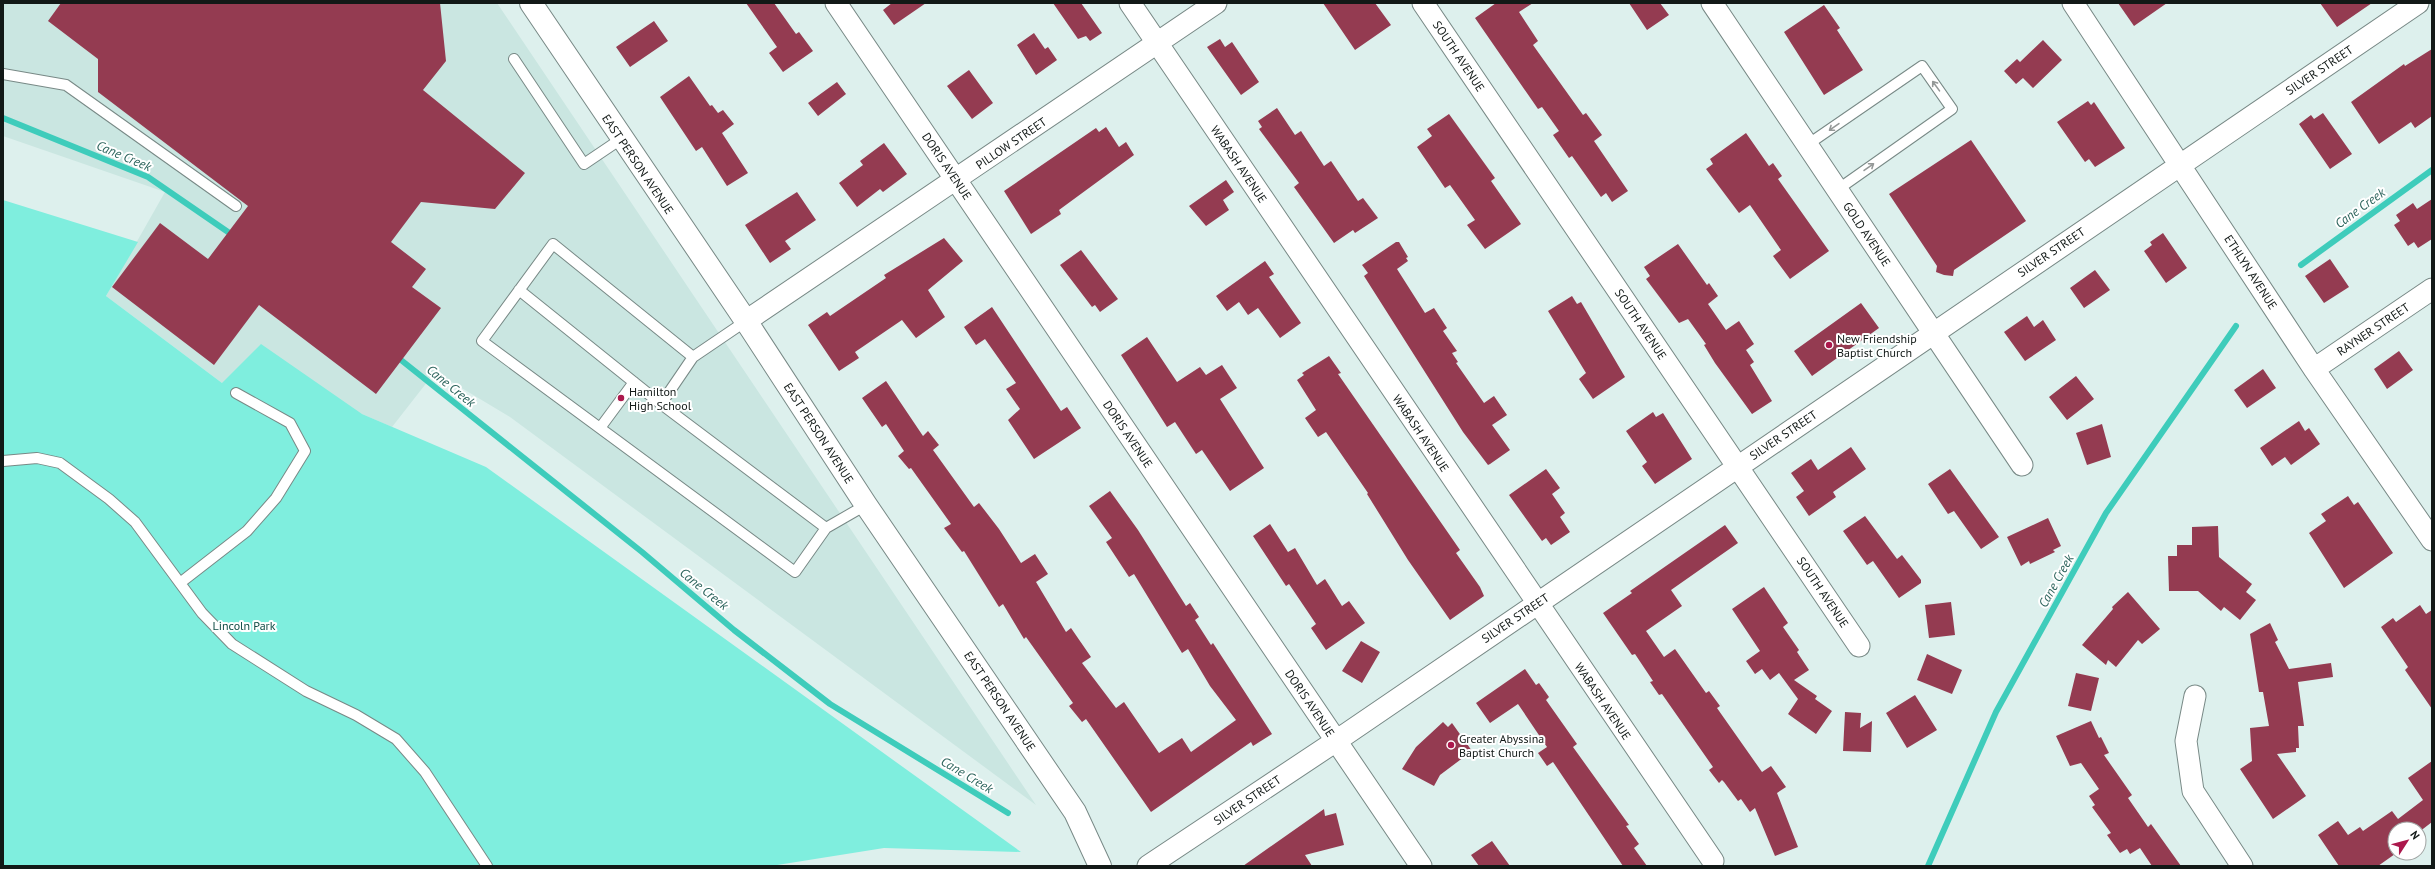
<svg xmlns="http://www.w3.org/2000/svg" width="2435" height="869" font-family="'PT Sans',sans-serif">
	<rect width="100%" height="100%" fill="#ddf0ed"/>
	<path fill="#cae6e1" d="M3,3H497L1036,805L510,417L435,372L392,427L362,414L222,383L106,296L165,192L3,136Z"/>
	<path fill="#7feede" d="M3,200L138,242L106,296L222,383L261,344L362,414L486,467L1021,852L884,848L771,866H3Z"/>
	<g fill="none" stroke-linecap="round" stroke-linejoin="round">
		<path stroke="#3eccbb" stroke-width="6" d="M3,118L148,177L228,232
			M2301,265L2432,170
			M401,360L642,552L734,630L830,704L1008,813
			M1928,866L1996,712L2106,513L2236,326"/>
	</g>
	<path fill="#943b51" d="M61,3H440L446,61L423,90L525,173L495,209L421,202L391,242L426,269L412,287L441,308L376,394L259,305L214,365L112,287L160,223L208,259L248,206L98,92V59L48,21Z
		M746,3H774L796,34L799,32L813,51L783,72L769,53L777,47Z
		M892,3H926L894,25L883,10Z
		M1053,3H1081L1102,33L1090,41L1086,36L1078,39Z
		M1323,3H1375L1391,25L1355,50Z
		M1496,3H1533L1519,12L1538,41L1533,45L1583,115L1586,113L1602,135L1594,141L1628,191L1612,202L1606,193L1601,197L1572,156L1569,158L1553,135L1559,131L1542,107L1538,109L1475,18Z
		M1629,3H1660L1669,15L1647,30Z
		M2118,3H2167L2134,26Z
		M2320,3H2372L2337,27Z
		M1824,5L1840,28L1837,30L1863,70L1824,95L1784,32Z
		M654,21L668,41L630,67L616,47Z
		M1034,33L1045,49L1048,47L1057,60L1036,75L1017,45Z
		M1220,39L1225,47L1232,42L1259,82L1241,95L1207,47Z
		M2043,40L2062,60L2033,88L2023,78L2016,84L2004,71L2017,59L2020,62Z
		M2432,49V116L2415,128L2411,122L2379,144L2351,102L2404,64L2405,66Z
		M969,70L993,103L972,119L947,86Z
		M689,76L710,106L712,105L718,113L723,110L734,124L722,133L748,173L727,186L702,147L696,151L660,97Z
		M837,82L846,94L818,116L808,103Z
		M2088,101L2091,105L2094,102L2125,148L2095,167L2089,159L2085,162L2057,122Z
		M1277,108L1295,135L1301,131L1324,166L1331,161L1358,201L1363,198L1378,218L1355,233L1353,230L1334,243L1294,187L1299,183L1259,129L1262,127L1258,121Z
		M2323,113L2352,154L2330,169L2299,124L2311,115L2314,119Z
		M1449,114L1495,178L1491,181L1521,224L1485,249L1467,225L1475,220L1450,185L1445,188L1417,147L1432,136L1427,129Z
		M1106,127L1119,147L1126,142L1134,155L1059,210L1061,214L1031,234L1004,191L1096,128L1099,132Z
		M1746,133L1769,166L1773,163L1782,176L1778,179L1829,251L1790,279L1773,256L1781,250L1750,205L1739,213L1706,169L1713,164L1710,159Z
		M1971,140L2026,221L1954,270L1953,276L1944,275L1936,272L1937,266L1889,194Z
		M884,143L907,174L883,192L880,189L857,207L839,183L863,165L860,161Z
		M1226,180L1234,192L1223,200L1229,210L1206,226L1189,206Z
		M797,192L816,220L785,241L791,249L770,263L745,225Z
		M2432,199V239L2418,248L2414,242L2408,246L2394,225L2400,221L2396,215L2413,203L2417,209Z
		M2163,233L2187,268L2166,283L2144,251L2152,245L2150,242Z
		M944,238L963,261L928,290L945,317L916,338L902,320L855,352L859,358L839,371L808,325L827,312L830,316L886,278L884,275Z
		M1396,242H1399L1408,257L1406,258L1408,261L1397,269L1425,313L1434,308L1447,328L1443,331L1457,351L1452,353L1458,362L1456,363L1484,403L1494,396L1507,415L1492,425L1510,450L1490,464L1488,465L1463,432L1364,276L1368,273L1362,265Z
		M1678,244L1707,285L1709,283L1718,296L1708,304L1726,330L1739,321L1754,344L1746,350L1754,362L1750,365L1772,401L1752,414L1715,363L1704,345L1706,344L1688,319L1679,323L1646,279L1650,276L1644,267Z
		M1081,250L1118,299L1100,312L1095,305L1092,307L1060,265Z
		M2330,259L2349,287L2324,303L2305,276Z
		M1265,261L1274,274L1269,277L1301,323L1280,338L1258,308L1248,315L1239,302L1227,311L1216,296Z
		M2095,270L2110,290L2084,308L2070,288Z
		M1572,296L1577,304L1581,302L1625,377L1593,399L1579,379L1586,373L1548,311Z
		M1861,303L1879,328L1812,376L1794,351Z
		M992,307L1061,411L1067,407L1081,428L1034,459L1008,420L1020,409L1006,389L1016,383L985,339L976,345L964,327Z
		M2027,316L2034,327L2043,320L2056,340L2025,361L2004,332Z
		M1147,337L1177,382L1200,367L1206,375L1222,365L1237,388L1220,399L1264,468L1230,491L1202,450L1196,454L1175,422L1167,427L1121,355Z
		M2399,351L2413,370L2387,389L2374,369Z
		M1329,356L1341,373L1338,374L1460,550L1456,553L1480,587L1484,596L1450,620L1408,560L1367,494L1368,493L1326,432L1318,437L1305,418L1316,410L1297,380L1304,375L1302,373Z
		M2263,369L2276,388L2247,408L2234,390Z
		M2076,376L2094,399L2067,420L2049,397Z
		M886,381L923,436L928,431L939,445L933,450L974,507L979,503L999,529L1021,563L1035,554L1048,574L1036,582L1066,632L1071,628L1091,657L1082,663L1116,708L1124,702L1159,753L1182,738L1191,752L1236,720L1210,686L1188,649L1182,653L1134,574L1129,577L1106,542L1112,538L1089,506L1110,491L1138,530L1186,606L1190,603L1199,617L1195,620L1211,645L1213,643L1272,734L1253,746L1251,742L1151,812L1086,719L1082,722L1069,706L1073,703L1026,637L1024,639L1003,604L999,607L964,551L962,552L944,528L951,524L911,468L909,469L898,456L904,451L886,424L882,427L862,398Z
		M1653,412L1656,417L1663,413L1692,459L1655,484L1642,466L1647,462L1626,431Z
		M2299,421L2305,431L2309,428L2320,444L2291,465L2285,457L2272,466L2260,448Z
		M2102,424L2111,457L2087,465L2076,433Z
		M1851,447L1866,469L1833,492L1836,497L1809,516L1796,497L1804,491L1791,473L1811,459L1818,470Z
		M1546,469L1560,488L1552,494L1565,513L1560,517L1570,532L1551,545L1546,538L1542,541L1509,495Z
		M1950,469L1999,537L1981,549L1954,511L1948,514L1928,484Z
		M2348,496L2354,505L2358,502L2393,553L2344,588L2309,533L2326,521L2321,514Z
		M1865,516L1897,559L1902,555L1921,580V583L1899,598L1873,561L1867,565L1843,531Z
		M2048,518L2061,546L2053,550L2055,552L2030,564L2029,561L2021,566L2007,537Z
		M1270,524L1288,552L1295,548L1317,585L1325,579L1342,606L1349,601L1365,623L1326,650L1311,628L1316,624L1289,584L1286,586L1253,536Z
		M1725,525L1738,543L1671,590L1682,606L1646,631L1664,657L1675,649L1706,693L1709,691L1720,706L1717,708L1724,718L1762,772L1771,766L1786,787L1777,793L1798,847L1775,856L1755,808L1750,812L1741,799L1738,801L1724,782L1722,780L1719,783L1709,770L1713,767L1662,694L1659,695L1650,682L1653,681L1635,654L1632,655L1603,613L1632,593L1630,591Z
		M2218,526L2219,557L2252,584L2246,592L2256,600L2240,620L2224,607L2221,611L2198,591H2169L2168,556H2177V545H2192V527Z
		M1764,587L1788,623L1783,627L1799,650L1797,652L1809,670L1794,680L1817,696L1815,699L1832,711L1816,734L1788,714L1798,699L1779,673L1770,680L1762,669L1755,674L1746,661L1760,651L1732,609Z
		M2128,592L2160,629L2142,644L2138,640L2116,667L2108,660L2106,665L2082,645L2113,609L2112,607Z
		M1951,602L1955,635L1929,638L1925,605Z
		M2420,605L2426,614L2432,610V709L2405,670L2408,667L2381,627L2393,618L2396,622Z
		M2270,623L2278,640L2275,642L2289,669L2331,663L2333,677L2298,682L2304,726H2298L2299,748H2296V752L2277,754L2306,796L2273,819L2240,769L2252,761L2250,728L2269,726L2263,692H2259L2250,634Z
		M1361,641L1380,652L1362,683L1342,671Z
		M1927,654L1962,670L1952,694L1917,680Z
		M1525,669L1536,685L1539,683L1549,697L1546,700L1577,744L1573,747L1629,825L1626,826L1639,844L1634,848L1647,866H1623L1553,762L1547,766L1538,753L1547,747L1518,704L1490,723L1476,703Z
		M2076,673L2099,678L2091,711L2068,706Z
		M1915,695L1937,730L1907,748L1886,713Z
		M1845,712L1861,713L1860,728L1872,721L1871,752L1843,751Z
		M2091,721L2099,738L2101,737L2109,753L2104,755L2132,795L2128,798L2148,827L2151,824L2181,866H2152L2140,848L2130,854L2127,849L2120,853L2107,835L2111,833L2092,807L2095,805L2089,796L2099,789L2081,763L2070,766L2056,736Z
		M1443,722L1448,727L1452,723L1472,751L1440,775L1434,786L1402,769L1416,747Z
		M2432,761V822L2419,832V829H2395V854L2378,866H2339L2318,835L2338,821L2348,835L2360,827L2363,831L2392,811L2398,819L2423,800L2408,778Z
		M1324,809L1325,816L1336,813L1344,845L1305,855L1312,866H1243Z
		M1492,841L1510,866H1479L1471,855Z"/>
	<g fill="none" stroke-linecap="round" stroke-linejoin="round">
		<defs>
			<path id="lane" d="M514,59L584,164L621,139
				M3,74L66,85L236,206
				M1807,145L1922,66L1952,109L1837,190
				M519,290L661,404
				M693,357L553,244L482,341L795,572L826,528L661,404L693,357L746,321
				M600,428L634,382
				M3,461L37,458L60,463L109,499L135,522L202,613L232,644L306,691L356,715L396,739L425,772L487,866
				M826,528L866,505
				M180,583L247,531L276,498L305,451L290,423L236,393"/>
			<path id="street" d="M836,3L1421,866
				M1130,3L1713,861
				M1423,3L1859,646
				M1712,3L2022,465
				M2073,3L2314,369L2432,540
				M746,321L1216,3
				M2314,369L2432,289
				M2195,696L2186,741L2193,791L2242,866
				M1148,866L1336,741L2418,3"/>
			<path id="secondary" d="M531,3L746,321L866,505L1075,812L1100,866"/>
		</defs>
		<use href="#lane" stroke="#788986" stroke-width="12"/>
		<use href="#street" stroke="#788986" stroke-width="23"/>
		<use href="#secondary" stroke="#788986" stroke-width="24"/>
		<use href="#lane" stroke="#fff" stroke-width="10"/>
		<use href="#street" stroke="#fff" stroke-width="21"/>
		<use href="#secondary" stroke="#fff" stroke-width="22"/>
	</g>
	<defs><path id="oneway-shaft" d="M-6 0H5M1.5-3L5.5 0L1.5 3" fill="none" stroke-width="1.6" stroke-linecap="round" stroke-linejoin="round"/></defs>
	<g stroke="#949897">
		<use href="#oneway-shaft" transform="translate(1936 86) rotate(-126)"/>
		<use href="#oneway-shaft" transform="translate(1834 127) rotate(145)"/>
		<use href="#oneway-shaft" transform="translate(1869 167) rotate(-35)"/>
	</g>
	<g fill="#ab184c" stroke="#fff" stroke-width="1.5">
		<circle cx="1829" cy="345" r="4"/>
		<circle cx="621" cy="398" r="4"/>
		<circle cx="1451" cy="745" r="4"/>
	</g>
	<g text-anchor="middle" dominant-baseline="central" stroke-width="4" stroke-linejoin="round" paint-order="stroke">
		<g font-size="12" fill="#121917" stroke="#fff">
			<text transform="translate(1459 56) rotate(56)">SOUTH AVENUE</text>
			<text transform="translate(2319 70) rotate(-34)">SILVER STREET</text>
			<text transform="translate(1011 143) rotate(-34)">PILLOW STREET</text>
			<text transform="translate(638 164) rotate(56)">EAST PERSON AVENUE</text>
			<text transform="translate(1239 164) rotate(56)">WABASH AVENUE</text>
			<text transform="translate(947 166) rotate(56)">DORIS AVENUE</text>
			<text transform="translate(1867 234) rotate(56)">GOLD AVENUE</text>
			<text transform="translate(2051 252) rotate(-34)">SILVER STREET</text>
			<text transform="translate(2251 272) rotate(57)">ETHLYN AVENUE</text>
			<text transform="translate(1641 324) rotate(56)">SOUTH AVENUE</text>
			<text transform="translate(2373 329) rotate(-34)">RAYNER STREET</text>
			<text transform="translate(819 433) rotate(57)">EAST PERSON AVENUE</text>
			<text transform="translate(1421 433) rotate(56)">WABASH AVENUE</text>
			<text transform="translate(1128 434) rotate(56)">DORIS AVENUE</text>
			<text transform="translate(1783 435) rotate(-34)">SILVER STREET</text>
			<text transform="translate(1823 592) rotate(56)">SOUTH AVENUE</text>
			<text transform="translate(1515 618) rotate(-34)">SILVER STREET</text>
			<text transform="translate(1000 701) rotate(56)">EAST PERSON AVENUE</text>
			<text transform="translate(1603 701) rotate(56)">WABASH AVENUE</text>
			<text transform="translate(1310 703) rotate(56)">DORIS AVENUE</text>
			<text transform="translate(1247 800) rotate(-34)">SILVER STREET</text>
		</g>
		<g font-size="12" fill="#121917" stroke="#fff" text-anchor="start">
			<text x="1837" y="338">New Friendship<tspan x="1837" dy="14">Baptist Church</tspan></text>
			<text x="629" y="391">Hamilton<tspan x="629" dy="14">High School</tspan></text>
			<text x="1459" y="738">Greater Abyssina<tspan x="1459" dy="14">Baptist Church</tspan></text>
		</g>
		<g font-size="12" fill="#104c45" stroke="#fff">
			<text x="244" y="625">Lincoln Park</text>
		</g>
		<g font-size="13" font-style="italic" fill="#2b635b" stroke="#fff">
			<text transform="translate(124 156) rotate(23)">Cane Creek</text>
			<text transform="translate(2360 208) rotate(-36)">Cane Creek</text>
			<text transform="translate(451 386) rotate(39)">Cane Creek</text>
			<text transform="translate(2056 581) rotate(-61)">Cane Creek</text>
			<text transform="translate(704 589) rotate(39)">Cane Creek</text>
			<text transform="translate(967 775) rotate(31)">Cane Creek</text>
		</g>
	</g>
	<rect width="2435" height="869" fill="none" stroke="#121917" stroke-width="8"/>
	<g transform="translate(2407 841) rotate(54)"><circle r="19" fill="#ffffff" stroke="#a0a3a2"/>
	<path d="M0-3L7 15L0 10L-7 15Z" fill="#ab184c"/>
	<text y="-6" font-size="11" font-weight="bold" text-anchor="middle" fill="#121917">N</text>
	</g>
</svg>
